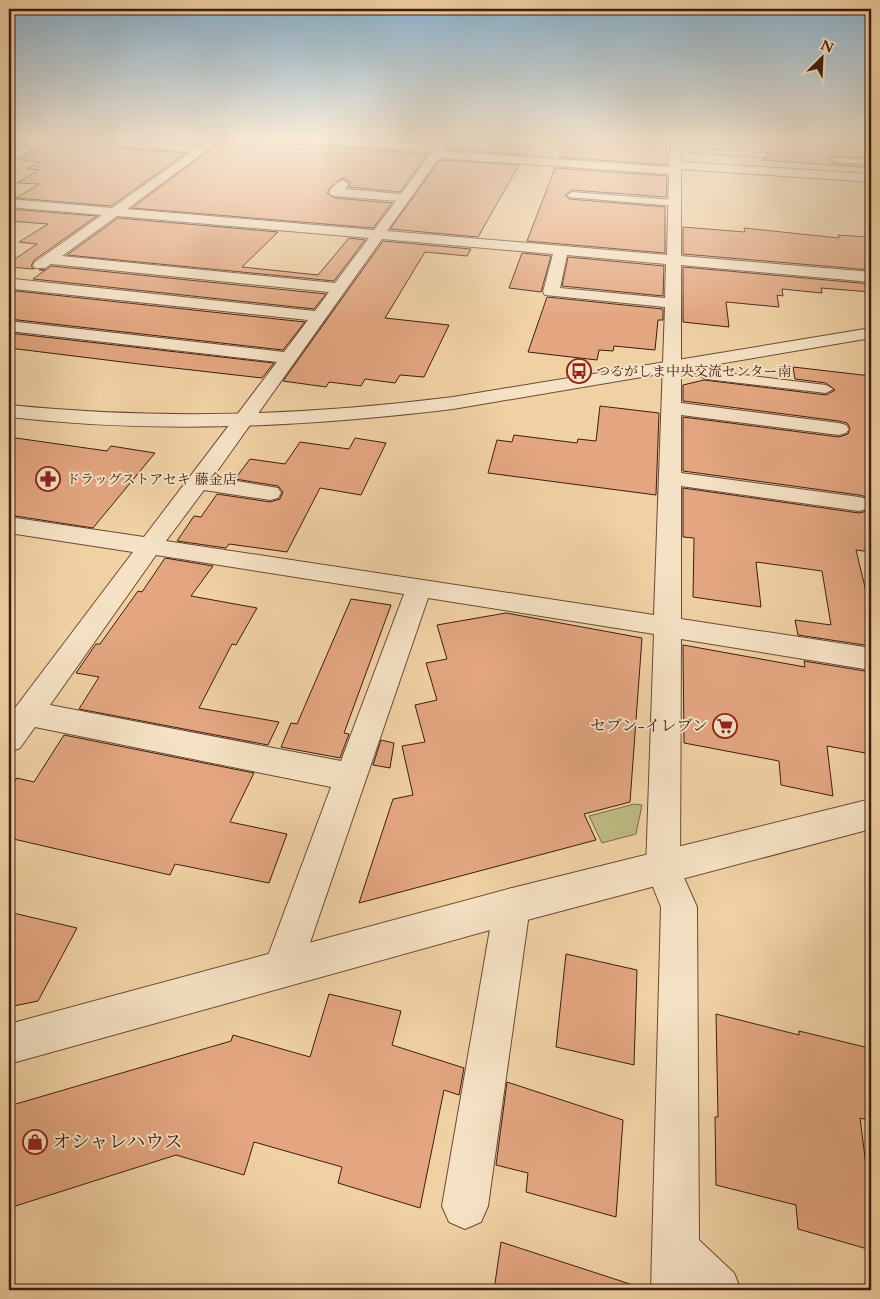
<svg xmlns="http://www.w3.org/2000/svg" width="880" height="1299" font-family="Cardo,'Noto Serif JP',serif">
	<rect width="100%" height="100%" fill="#f0d1a4"/>
	<filter id="stains"><feTurbulence type="fractalNoise" baseFrequency=".004" numOctaves="4"/><feColorMatrix values="0 0 0 0 .2 0 0 0 0 .09 0 0 0 0 .02 0 0 0 .5 -.17"/></filter>
	<radialGradient id="worn" r=".72"><stop offset=".6" stop-color="#630" stop-opacity="0"/><stop offset="1" stop-color="#630" stop-opacity=".3"/></radialGradient>
	<path fill="#beba82" stroke="#7e6c49" d="M634,804L642,805L636,834L602,843L589,816Z"/>
	<path fill="#e3a680" stroke="#3e1d10" d="M63,139H118L114,144L117,148L186,153L111,206L16,198L39,184L17,183L39,170L27,169L40,162L19,160Z
		M135,139H207L198,144Z
		M224,139H287L294,144L428,154L400,192L349,187L350,182L342,178L329,189L327,193L335,198L392,203L373,228L132,208Z
		M371,139H440L436,143Z
		M454,139H535L526,155L447,149Z
		M566,139H618L667,142V165L559,157Z
		M770,139H871V158L833,156L830,161L836,164L871,166V168L762,160L771,156L770,153L762,151L763,143Z
		M440,160L519,165L478,237L390,229Z
		M555,168L667,176L666,197L572,190L565,195L569,199L665,207V253L527,241Z
		M9,209L97,216L34,260L31,266L34,269L9,267V263L37,244L19,242L48,224L9,221Z
		M118,218L278,232L242,267L318,275L349,238L365,240L334,281L67,255Z
		M683,227L745,232L744,228L839,238L838,235L866,237L871,249V270L683,254Z
		M383,241L471,249L467,256L425,252L385,318L449,325L424,377L400,375L395,383L365,379L361,386L329,382L326,387L283,381Z
		M522,253L551,256L541,292L509,288Z
		M568,257L664,266L663,296L562,286Z
		M51,266L326,294L314,309L33,279L45,270H39H46Z
		M683,267L871,284V292L821,288L822,293L782,289L783,296L777,295L779,307L726,302L729,327L683,322Z
		M16,291L305,322L283,350L9,319V296Z
		M547,297L663,309V320H658L655,350L614,346L613,351L599,350L597,360L528,352Z
		M9,333L274,363L262,378L139,364L9,348Z
		M793,367L871,376V502L867,497L859,495L683,471V417L839,437L848,434L850,428L847,423L839,421L683,401V385L704,380L826,395L835,390L826,383L795,379Z
		M600,406L659,413L656,495L488,473L497,440L512,442L514,435L577,443L578,439L596,441Z
		M9,437L107,451L111,446L155,453L93,528L9,515Z
		M355,438L386,443L361,495L320,488L287,552L229,544L226,548L177,541L194,516L201,517L217,494L270,502L280,499L283,492L278,486L235,479L250,459L285,464L300,442L349,449Z
		M683,488L859,513L867,511L871,506V552L856,550L871,612V646L798,635L795,620L831,625L822,571L756,562L761,607L693,597L694,538L683,537Z
		M165,558L213,566L191,596L257,608L236,645L232,644L199,708L279,722L268,745L79,709L99,677L76,673L96,644H100L138,591L142,592Z
		M351,599L391,605L344,733L349,734L340,758L281,747L291,723L297,724Z
		M506,613L642,638L630,802L584,814L596,840L359,903L393,799L413,795L402,746L425,742L415,705L437,700L426,663L447,659L437,625Z
		M683,645L805,667L804,661L871,672V754L827,746L833,796L781,785L779,761L684,743Z
		M64,735L254,773L230,822L287,834L269,883L175,864L170,875L9,838V790L17,778L34,782Z
		M381,740L394,743L390,768L373,765Z
		M9,912L77,928L38,1001L9,1007Z
		M566,954L637,970L634,1065L556,1047Z
		M329,994L401,1011L392,1045L464,1068L459,1095L444,1090L420,1208L338,1183L342,1167L254,1142L244,1175L176,1155L9,1208V1106L231,1041L233,1035L310,1057Z
		M716,1014L799,1035V1031L869,1048L871,1064V1121L860,1118L871,1204V1250L798,1229L796,1205L716,1185L715,1117H718Z
		M507,1082L623,1120L616,1217L526,1192L528,1173L496,1165Z
		M501,1242L633,1285L632,1290H494Z"/>
	<g fill="none" stroke-linecap="round" stroke-linejoin="round">
		<defs>
			<path id="service" d="M543,139H559L560,140L556,142Z
				M673,147L765,153L769,155L765,157L676,151L672,149Z
				M833,158L871,160V164L836,162L832,160Z
				M572,192L675,200L680,203L675,206L569,197L567,195Z
				M689,360L710,371L826,385L833,389L826,393L706,379L684,367L682,364L684,361Z"/>
			<path id="minor" d="M40,139H54L9,161V154Z
				M121,139H133L131,142L199,146L210,139H222L127,209L374,230L396,201L335,196L331,195L329,192C332,187 337,182 343,180L349,184L345,189L401,194L432,152L294,142L289,139H341L437,145L442,139H452L444,151L670,167L671,139H681V162L871,174V182L681,169V256L871,272V282L681,265V403L839,423L846,425L849,429L846,433L839,435L681,415V473L859,497L867,499L870,504L867,509L859,511L681,486V619L871,648V670L681,639L680,869L697,907L699,1240L734,1273L741,1290H651L661,907L646,869L654,634L428,598L301,969L295,982L282,988L269,982L263,969L331,787L35,727L20,748L9,752V716L133,552L9,533V517L144,537L277,362L9,331V321L284,352L308,320L14,289L9,287V281L14,279L315,311L329,292L51,264L45,268H35L33,265L35,262L102,215L9,207V199L112,208L191,152L117,146L116,144ZM439,158L669,174L667,255L387,231ZM117,216L369,238L335,283L62,256ZM382,239L553,254L543,292L545,295L665,307L654,615L166,541L204,490L270,500L278,498L281,493L278,488L213,477ZM567,255L666,264L665,298L560,288ZM156,555L404,594L341,761L50,705Z
				M735,139H768C762,144 741,144 735,139Z
				M512,888L525,893L530,906L488,1206L481,1222L465,1229L449,1222L442,1206L494,906L499,893Z"/>
			<path id="tertiary" d="M871,328V338L453,409C305,427 157,434 9,417V405C160,420 302,416 453,397Z
				M871,799V829L512,924L9,1064V1024L512,888Z"/>
		</defs>
		<use href="#service" stroke="#6a4a35" stroke-width="2"/>
		<use href="#minor" stroke="#6a4a35" stroke-width="2"/>
		<use href="#tertiary" stroke="#6a4a35" stroke-width="2"/>
		<use href="#service" fill="#f5e1c4" fill-rule="evenodd"/>
		<use href="#minor" fill="#f5e1c4" fill-rule="evenodd"/>
		<use href="#tertiary" fill="#f5e1c4" fill-rule="evenodd"/>
	</g>
	<linearGradient id="sky" x2="0" y2="1"><stop stop-color="#89b4d1"/><stop offset="0.43" stop-color="#f8ead6"/><stop offset="1" stop-color="#f8ead6" stop-opacity="0"/></linearGradient>
	<rect width="880" height="321" fill="url(#sky)"/>
	<defs>
		<symbol id="bus-ring" viewBox="-11 -11 22 22"><circle r="9.5" fill="#f5e1c4" stroke="#8f2418" stroke-width="1.5"/><path d="M-5-6H5V4H4V6H2V4H-2V6H-4V4H-5ZM-3.5-4V0h7V-4ZM-3.5 1.2v1.5H-2V1.2ZM2 1.2v1.5H3.5V1.2Z" fill="#8f2418"/></symbol>
		<symbol id="pharmacy-ring" viewBox="-11 -11 22 22"><circle r="9.5" fill="#f5e1c4" stroke="#8f2418" stroke-width="1.5"/><path d="M-2-6h4v4h4v4h-4v4h-4v-4h-4v-4h4Z" fill="#8f2418"/></symbol>
		<symbol id="supermarket-ring" viewBox="-11 -11 22 22"><circle r="9.5" fill="#f5e1c4" stroke="#8f2418" stroke-width="1.5"/><path d="M-6-5.5h2.5l.6 2H6L4.5 2H-2.5L-4.4-4H-6ZM-1.5 3.2a1.3 1.3 0 1 0 .1 0ZM3 3.2a1.3 1.3 0 1 0 .1 0Z" fill="#8f2418"/></symbol>
		<symbol id="shop-ring" viewBox="-11 -11 22 22"><circle r="9.5" fill="#f5e1c4" stroke="#8f2418" stroke-width="1.5"/><path d="M-5-2.5h2.3a2.7 3.5 0 0 1 5.4 0H5L5.5 6h-11ZM-1.5-2.5h3a1.5 2.3 0 0 0-3 0Z" fill="#8f2418"/></symbol>
	</defs>
	<g fill-rule="evenodd">
		<use href="#bus-ring" x="565" y="357" width="28" height="28"/>
		<use href="#pharmacy-ring" x="34" y="465" width="28" height="28"/>
		<use href="#supermarket-ring" x="711" y="712" width="28" height="28"/>
		<use href="#shop-ring" x="21" y="1128" width="28" height="28"/>
	</g>
	<g text-anchor="middle" dominant-baseline="central" stroke-width="4" stroke-linejoin="round" paint-order="stroke">
		<g font-size="14" fill="#3e1d10" stroke="#f5e1c4" text-anchor="start">
			<text x="596" y="371">つるがしま中央交流センター南</text>
			<text x="66" y="479">ドラッグストアセキ 藤金店</text>
		</g>
		<g font-size="16" fill="#3e1d10" stroke="#f5e1c4" text-anchor="end">
			<text x="708" y="726">セブン-イレブン</text>
		</g>
		<g font-size="19" fill="#3e1d10" stroke="#f5e1c4" text-anchor="start">
			<text x="52" y="1142">オシャレハウス</text>
		</g>
	</g>
	<rect width="880" height="1299" fill="none" stroke="#f0d1a4" stroke-width="30"/>
	<rect x="10" y="10" width="860" height="1279" fill="none" stroke="#3e1d10" stroke-width="2.5"/>
	<rect x="15" y="15" width="850" height="1269" fill="none" stroke="#3e1d10"/>
	<g transform="translate(822 58) rotate(24)" stroke="#f5e1c4" stroke-width="4" paint-order="stroke">
	<path d="M0-4L9 19L0 12L-9 19Z" fill="#3e1d10"/>
	<text y="-8" font-size="14" font-weight="bold" text-anchor="middle" fill="#3e1d10">N</text>
	</g>
	<rect width="100%" height="100%" filter="url(#stains)"/>
	<rect width="100%" height="100%" fill="url(#worn)"/>
</svg>
